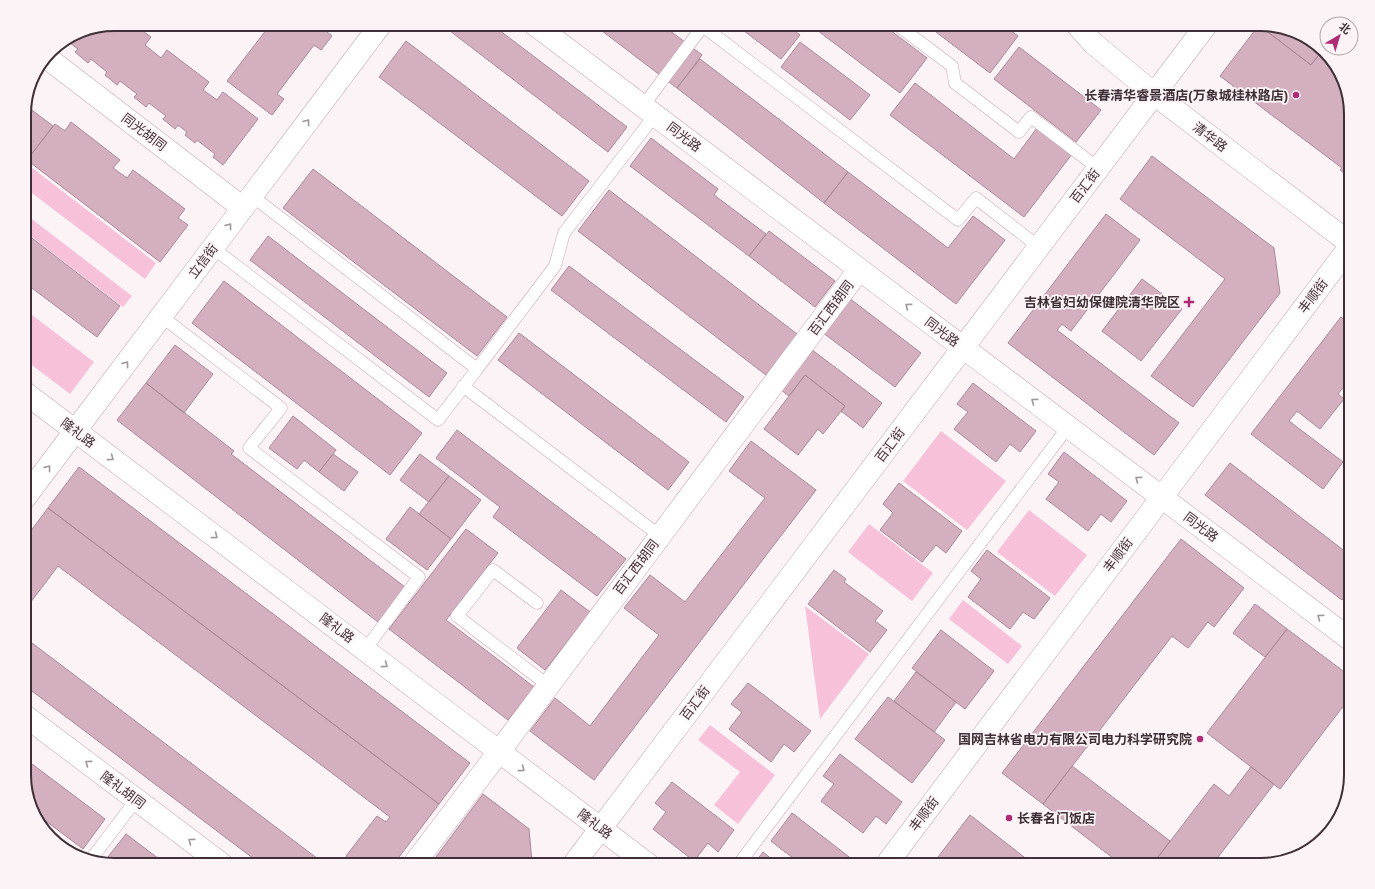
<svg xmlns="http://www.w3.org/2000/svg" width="1375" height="889" font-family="Helvetica,'Noto Sans SC',sans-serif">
	<rect width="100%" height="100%" fill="#fbf3f6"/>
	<path fill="#f8c1da" d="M27,164L156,263L145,279L24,187V167Z
		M24,213L132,296L123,307L24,231Z
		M24,309L94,362L70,394L24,359Z
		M941,431L1006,481L967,530L903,481Z
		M1029,510L1087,555L1055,596L997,552Z
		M869,524L933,573L912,601L848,552Z
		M963,600L1022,646L1008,664L949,619Z
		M805,606L869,654L820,719Z
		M710,725L775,775L738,824L714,805L740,772L698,740Z"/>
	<path fill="#d3afbf" stroke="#ab8998" d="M114,24H133L151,37L145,45L161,58L167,50L209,82L203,90L217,100L223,92L258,119L223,165L213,157L215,154L197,140L195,143L185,135L187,132L178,125L175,129L163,119L166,116L149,103L146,107L134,97L137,94L120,81L117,85L105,75L107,72L91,59L88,63L75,52L78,49L66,40L80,31Z
		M260,24H317L332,36L321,50L314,45L277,94L284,99L272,115L227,81L267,29Z
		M441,24H491L627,127L608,152Z
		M593,24H661L702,55L677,88Z
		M735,24H786L800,35L781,59Z
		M809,24H882L927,58L900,93Z
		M942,24H1002L1018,36L990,73L936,32Z
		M1257,24L1311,39L1322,51L1311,65Z
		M1259,25L1311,65L1322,51L1339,69L1351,113V178L1340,170L1342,168L1220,76Z
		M406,41L589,181L562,216L379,77Z
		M800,42L870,95L850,120L781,67Z
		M1019,47L1101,110L1076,142L994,79Z
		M700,59L848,172L824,203L677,88Z
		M915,83L1014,159L1037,128L1072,154L1024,217L890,115Z
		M25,105L53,126L27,160L24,158Z
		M71,122L120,160L113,168L127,178L133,170L185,209L178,218L188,225L160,262L27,160L55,124L65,131Z
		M651,138L718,189L714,195L766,234L749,256L630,166Z
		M1152,156L1274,248L1280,293L1193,407L1151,376L1225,279L1120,199Z
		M313,169L507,317L477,356L283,208Z
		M848,172L948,248L973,216L1005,240L956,304L824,203Z
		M609,190L797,334L766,375L578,231Z
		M1106,214L1140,240L1071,331L1062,324L1057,330L1179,423L1154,455L1008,343Z
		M769,231L835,281L815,307L749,256Z
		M24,232L120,306L97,337L24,282Z
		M268,236L447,373L429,397L250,260Z
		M569,266L744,397L726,422L551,290Z
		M1142,279L1182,309L1141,361L1102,331Z
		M224,281L422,433L390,475L192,323Z
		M849,298L921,353L895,387L822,332Z
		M1341,317L1351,325V390L1345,385L1338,394L1344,399L1320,429L1297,411L1289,421L1343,462L1323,489L1251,434Z
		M519,333L689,462L668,490L498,360Z
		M175,345L213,374L184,413L146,383Z
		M807,346L882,403L863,428L841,411L845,406L805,375L789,396L776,386Z
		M805,375L845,406L823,434L818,429L798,455L764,429Z
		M146,383L234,451L231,454L405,587L378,622L117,420Z
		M973,383L1036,431L1020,452L1010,444L996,462L954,429L968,412L957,404Z
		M293,416L336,450L319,472L304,460L297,469L269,448Z
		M457,430L626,559L597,596L493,517L500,507L436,458Z
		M751,441L816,490L594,780L530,731L555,698L590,726L659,635L624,608L650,575L685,602L765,498L729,471Z
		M1064,452L1127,501L1111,522L1101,514L1088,531L1046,499L1059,482L1048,474Z
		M333,454L358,472L344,491L319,472Z
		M420,454L449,476L429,502L400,480Z
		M1230,463L1351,556V587L1342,600L1205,495Z
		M79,467L470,763L439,804L48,508Z
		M449,476L481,500L451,539L419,514Z
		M899,483L962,531L946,553L936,545L922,562L880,530L893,513L883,504Z
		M410,507L451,539L427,570L386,539Z
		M48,508L439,804L393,865H358L346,856L377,816L386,822L390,817L58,566L24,611V540Z
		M466,529L498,553L446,620L534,687L508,720L389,629Z
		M1181,539L1244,588L1214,627L1208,622L1188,648L1172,636L1043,804L1002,773Z
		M987,550L1050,598L1034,619L1023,612L1010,629L968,597L981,579L971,571Z
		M834,570L846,579L844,582L883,611L875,621L887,630L870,652L808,604Z
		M561,590L590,612L545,670L517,648Z
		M1255,604L1287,629L1265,657L1233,633Z
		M1287,629L1351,677V696L1280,789L1207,733Z
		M941,630L994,671L965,709L912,668Z
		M24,637L326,865H262L24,685Z
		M916,672L956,702L934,732L894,701Z
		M748,683L811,731L794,752L784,744L771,762L729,729L742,712L731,704Z
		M888,697L945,740L912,783L855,739Z
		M840,754L902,802L886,824L876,816L863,833L821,801L834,784L823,776Z
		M24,758L105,819L83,849L34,812L24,781Z
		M1072,766L1170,841L1152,865H1122L1043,804Z
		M1251,767L1274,784L1212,865H1152L1214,784L1229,796Z
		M672,782L734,830L718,852L708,843L694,861L653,829L666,812L655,803Z
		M483,794L529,829L532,862L530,865H430Z
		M792,813L857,863L855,865H802L771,841Z
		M970,815L1033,864V865H932Z
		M126,834L167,865H114L104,862Z
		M763,852L779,865H753Z"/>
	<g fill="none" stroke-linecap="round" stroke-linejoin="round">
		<defs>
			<path id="service" d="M700,24L958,220L976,198L1039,247
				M902,24L900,27L952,66L955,83L1019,132L1031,117L1098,168
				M643,106L703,26
				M252,196L477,369L555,266L564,233L655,115
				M213,248L438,420L477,369
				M161,316L281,408L249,448L419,577L365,650
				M463,386L660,536
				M537,603L493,570L457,616L549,686
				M92,858L136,800
				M738,865L1068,427"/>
			<path id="minor" d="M46,57L243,208
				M24,715L223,865
				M413,865C564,668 710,467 859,270"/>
			<path id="tertiary" d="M534,24L1351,640
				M1076,24L1093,43L1154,94L1351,244
				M24,392L649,865
				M24,499L381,24
				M573,865L1207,24
				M886,865L1351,245"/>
		</defs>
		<use href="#service" stroke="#cba8b7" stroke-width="13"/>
		<use href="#minor" stroke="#cba8b7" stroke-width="23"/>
		<use href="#tertiary" stroke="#cba8b7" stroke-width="23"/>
		<use href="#service" stroke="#fff" stroke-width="12"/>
		<use href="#minor" stroke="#fff" stroke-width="22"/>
		<use href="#tertiary" stroke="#fff" stroke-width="22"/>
	</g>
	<defs><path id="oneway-chevron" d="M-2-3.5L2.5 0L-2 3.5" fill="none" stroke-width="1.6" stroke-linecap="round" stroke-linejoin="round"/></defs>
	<g stroke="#9e989a">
		<use href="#oneway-chevron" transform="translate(307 122) rotate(-53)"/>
		<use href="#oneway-chevron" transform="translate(229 226) rotate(-53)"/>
		<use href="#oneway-chevron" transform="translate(908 306) rotate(-143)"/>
		<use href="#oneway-chevron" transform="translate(126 364) rotate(-53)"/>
		<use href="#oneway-chevron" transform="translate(1034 401) rotate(-143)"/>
		<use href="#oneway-chevron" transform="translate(111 458) rotate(37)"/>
		<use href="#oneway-chevron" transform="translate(48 468) rotate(-53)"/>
		<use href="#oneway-chevron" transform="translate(1138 479) rotate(-143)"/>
		<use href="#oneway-chevron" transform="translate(215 536) rotate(37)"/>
		<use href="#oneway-chevron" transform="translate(1320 617) rotate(-143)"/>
		<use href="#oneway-chevron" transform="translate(385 665) rotate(37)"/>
		<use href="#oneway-chevron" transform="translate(88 763) rotate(-143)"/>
		<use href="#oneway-chevron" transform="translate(522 769) rotate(37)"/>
		<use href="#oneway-chevron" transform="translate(191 841) rotate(-143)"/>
	</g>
	<g fill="#ae2c76" stroke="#fbf3f6" stroke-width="1.5">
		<circle cx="1296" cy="95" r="4"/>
		<path d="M1187 296h4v4h4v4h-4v4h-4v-4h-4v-4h4z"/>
		<circle cx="1200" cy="739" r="4"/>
		<circle cx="1009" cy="818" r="4"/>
	</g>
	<g text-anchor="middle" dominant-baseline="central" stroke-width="3.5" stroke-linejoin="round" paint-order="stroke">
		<g font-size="13" font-weight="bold" fill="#3e3036" stroke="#fbf3f6" text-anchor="end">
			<text x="1288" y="95">长春清华睿景酒店(万象城桂林路店)</text>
			<text x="1180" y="302">吉林省妇幼保健院清华院区</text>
			<text x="1192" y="739">国网吉林省电力有限公司电力科学研究院</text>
			<text x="1017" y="818" text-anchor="start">长春名门饭店</text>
		</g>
		<g font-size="13" fill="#3e3036" stroke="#fbf3f6">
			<text transform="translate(144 132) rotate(37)">同光胡同</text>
			<text transform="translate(684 137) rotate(37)">同光路</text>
			<text transform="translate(1210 137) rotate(37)">清华路</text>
			<text transform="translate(1085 186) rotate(-53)">百汇街</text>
			<text transform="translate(203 261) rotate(-53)">立信街</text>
			<text transform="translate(1313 296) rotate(-53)">丰顺街</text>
			<text transform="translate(831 308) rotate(-53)">百汇西胡同</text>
			<text transform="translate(942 332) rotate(37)">同光路</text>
			<text transform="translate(78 433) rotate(37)">隆礼路</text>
			<text transform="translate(890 445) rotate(-53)">百汇街</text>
			<text transform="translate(1201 527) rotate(37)">同光路</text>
			<text transform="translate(1118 555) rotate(-53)">丰顺街</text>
			<text transform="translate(636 567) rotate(-53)">百汇西胡同</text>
			<text transform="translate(337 628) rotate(37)">隆礼路</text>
			<text transform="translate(695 703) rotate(-53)">百汇街</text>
			<text transform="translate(123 790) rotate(37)">隆礼胡同</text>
			<text transform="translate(924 814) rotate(-53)">丰顺街</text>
			<text transform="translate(595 824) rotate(37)">隆礼路</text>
		</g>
	</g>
	<path d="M0 0H1375V889H0ZM114 31H1261A83 83 0 0 1 1344 114V775A83 83 0 0 1 1261 858H114A83 83 0 0 1 31 775V114A83 83 0 0 1 114 31Z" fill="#fbf3f6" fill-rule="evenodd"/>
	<path fill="none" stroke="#3e3036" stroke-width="2" d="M114 31H1261A83 83 0 0 1 1344 114V775A83 83 0 0 1 1261 858H114A83 83 0 0 1 31 775V114A83 83 0 0 1 114 31Z"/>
	<g transform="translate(1339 36) rotate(38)"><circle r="19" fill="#fbf3f6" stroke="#afa5a9"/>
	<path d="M0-3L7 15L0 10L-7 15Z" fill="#ae2c76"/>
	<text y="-6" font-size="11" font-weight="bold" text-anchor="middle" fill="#3e3036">北</text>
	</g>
</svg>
